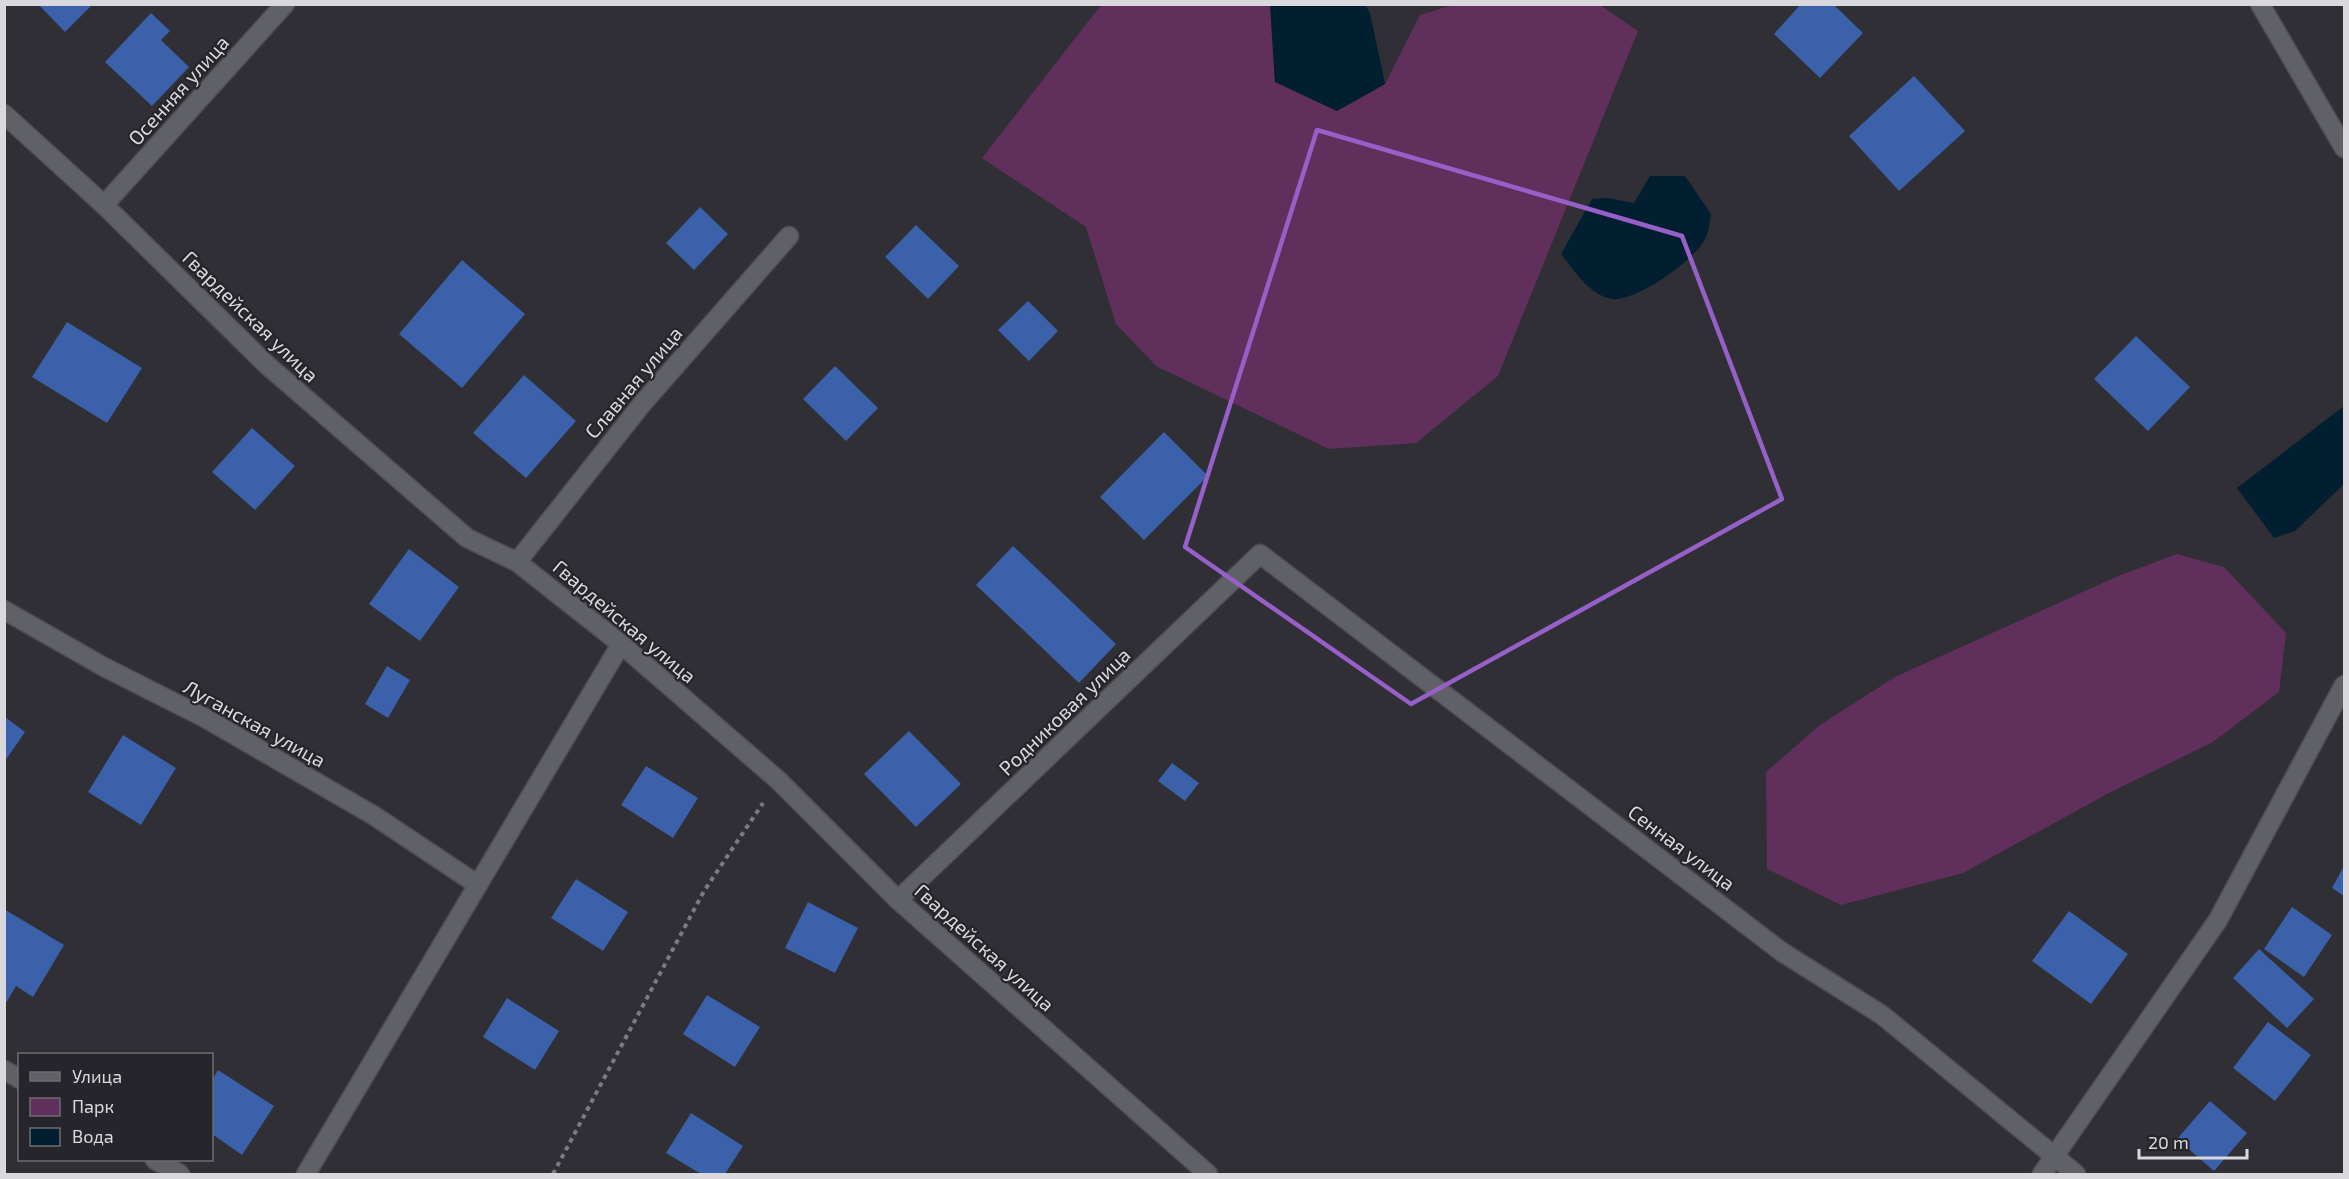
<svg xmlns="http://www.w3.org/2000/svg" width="2349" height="1179" font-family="'Exo 2',sans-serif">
	<rect width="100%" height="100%" fill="#2f2f35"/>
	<path fill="#602f5c" d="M1101,5H1270L1275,82L1337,111L1385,84L1420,15L1452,5H1600L1638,31L1498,376L1416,443L1329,449L1156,366L1116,324L1086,227L982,158Z
		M2177,554L2224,567L2286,633L2279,692L2213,742L2109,793L1963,873L1841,905L1767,869L1766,772L1820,725L1895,677L2118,576Z"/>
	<path fill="#011f30" d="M1270,5H1365L1370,13L1385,84L1337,111L1275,82Z
		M1650,176H1685L1711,214C1710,221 1709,230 1706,237C1697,259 1636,302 1612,299C1589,295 1574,270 1561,254L1592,199L1607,198L1634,203Z
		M2344,406V484L2295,531L2274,538L2237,488Z"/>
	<path fill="#3a61a9" d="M38,4H93L65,32Z
		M1801,4H1833L1863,33L1820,78L1774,34Z
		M151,13L170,31L161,40L189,67L152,106L105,62Z
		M1914,76L1965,131L1899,191L1849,136Z
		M700,207L728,234L694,270L666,243Z
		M916,225L959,266L928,299L885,257Z
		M462,260L525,314L462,388L399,334Z
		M1028,301L1058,331L1029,361L998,330Z
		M67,322L142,368L107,423L32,377Z
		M2136,336L2190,387L2148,431L2094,379Z
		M835,366L878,408L846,441L803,399Z
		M524,375L576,421L526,478L473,433Z
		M252,428L295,466L255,510L212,472Z
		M1164,432L1208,476L1144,540L1100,497Z
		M1013,546L1116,644L1079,683L976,585Z
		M409,549L459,587L420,641L369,604Z
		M387,666L410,680L388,718L365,704Z
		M5,717L25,732L5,761Z
		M909,731L961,784L916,827L864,774Z
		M123,735L176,768L141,825L88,792Z
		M1172,763L1199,783L1185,801L1158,781Z
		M646,766L698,798L673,838L621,805Z
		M2344,866V896L2332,888Z
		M576,879L628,912L603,951L551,918Z
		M808,902L858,928L835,973L785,948Z
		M2292,907L2332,935L2304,977L2264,949Z
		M4,909L64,945L33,997L16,986L6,1003Z
		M2069,911L2128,954L2091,1004L2032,961Z
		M2259,949L2314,999L2287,1028L2233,978Z
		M707,995L760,1027L735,1067L683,1034Z
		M507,998L559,1031L535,1070L483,1037Z
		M2268,1022L2311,1055L2275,1101L2233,1068Z
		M218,1070L274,1106L242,1155L212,1134V1080Z
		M2210,1101L2247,1133L2214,1171L2177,1139Z
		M691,1113L743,1146L725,1174H701L666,1153Z"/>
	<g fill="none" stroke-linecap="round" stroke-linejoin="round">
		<defs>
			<path id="minor" d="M2260,4L2344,148
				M4,114L104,205L267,365L467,538L517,562L621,644L778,780L898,900L1208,1174
				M104,205L285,4
				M517,562L642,404L789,236
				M4,610L104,667L205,718L373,815L478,885
				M898,900L1260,554L1782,952L1882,1015L2076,1174
				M4,1070L20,1079
				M155,1160L180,1174
				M306,1174L621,644
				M2042,1174L2218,920L2344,685"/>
		</defs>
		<use href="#minor" stroke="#4d4d52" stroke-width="21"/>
		<path stroke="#7b7b81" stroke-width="4" stroke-dasharray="4.5 4.5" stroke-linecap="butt" d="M553,1174L704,891L763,803"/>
		<use href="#minor" stroke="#606067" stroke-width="18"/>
	</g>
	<path fill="none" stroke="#9760c8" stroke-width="4.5" stroke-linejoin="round" d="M1317,130L1682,236L1782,499L1411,704L1185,547Z"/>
	<g text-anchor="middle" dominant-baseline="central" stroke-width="4.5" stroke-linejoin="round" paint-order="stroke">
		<g font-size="20" fill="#d9d9dd" stroke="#25252b">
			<text transform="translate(178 90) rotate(-48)">Осенняя улица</text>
			<text transform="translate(251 316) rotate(44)">Гвардейская улица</text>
			<text transform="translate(633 382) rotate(-50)">Славная улица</text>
			<text transform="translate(625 621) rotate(40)">Гвардейская улица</text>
			<text transform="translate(1064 711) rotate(-44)">Родниковая улица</text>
			<text transform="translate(255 723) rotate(29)">Луганская улица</text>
			<text transform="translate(1682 847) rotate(37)">Сенная улица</text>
			<text transform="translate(985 947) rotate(42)">Гвардейская улица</text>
		</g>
	</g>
	<rect width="2349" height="1179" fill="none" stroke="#d9d9dd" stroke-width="12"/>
	<rect x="18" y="1053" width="195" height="108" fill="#25252b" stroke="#6d6d72" stroke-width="1.5"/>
	<rect x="30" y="1072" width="30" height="9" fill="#606067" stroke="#6d6d72" stroke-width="1.5"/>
	<text x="72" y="1083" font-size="18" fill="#d9d9dd">Улица</text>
	<rect x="30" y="1098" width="30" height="18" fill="#602f5c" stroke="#6d6d72" stroke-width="1.5"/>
	<text x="72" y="1113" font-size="18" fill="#d9d9dd">Парк</text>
	<rect x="30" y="1128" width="30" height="18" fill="#011f30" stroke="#6d6d72" stroke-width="1.5"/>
	<text x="72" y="1143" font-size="18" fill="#d9d9dd">Вода</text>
	<path d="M2139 1149v9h108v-9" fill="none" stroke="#d9d9dd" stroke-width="3"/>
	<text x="2148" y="1149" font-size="18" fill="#d9d9dd" stroke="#25252b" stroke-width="4.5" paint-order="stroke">20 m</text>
</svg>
